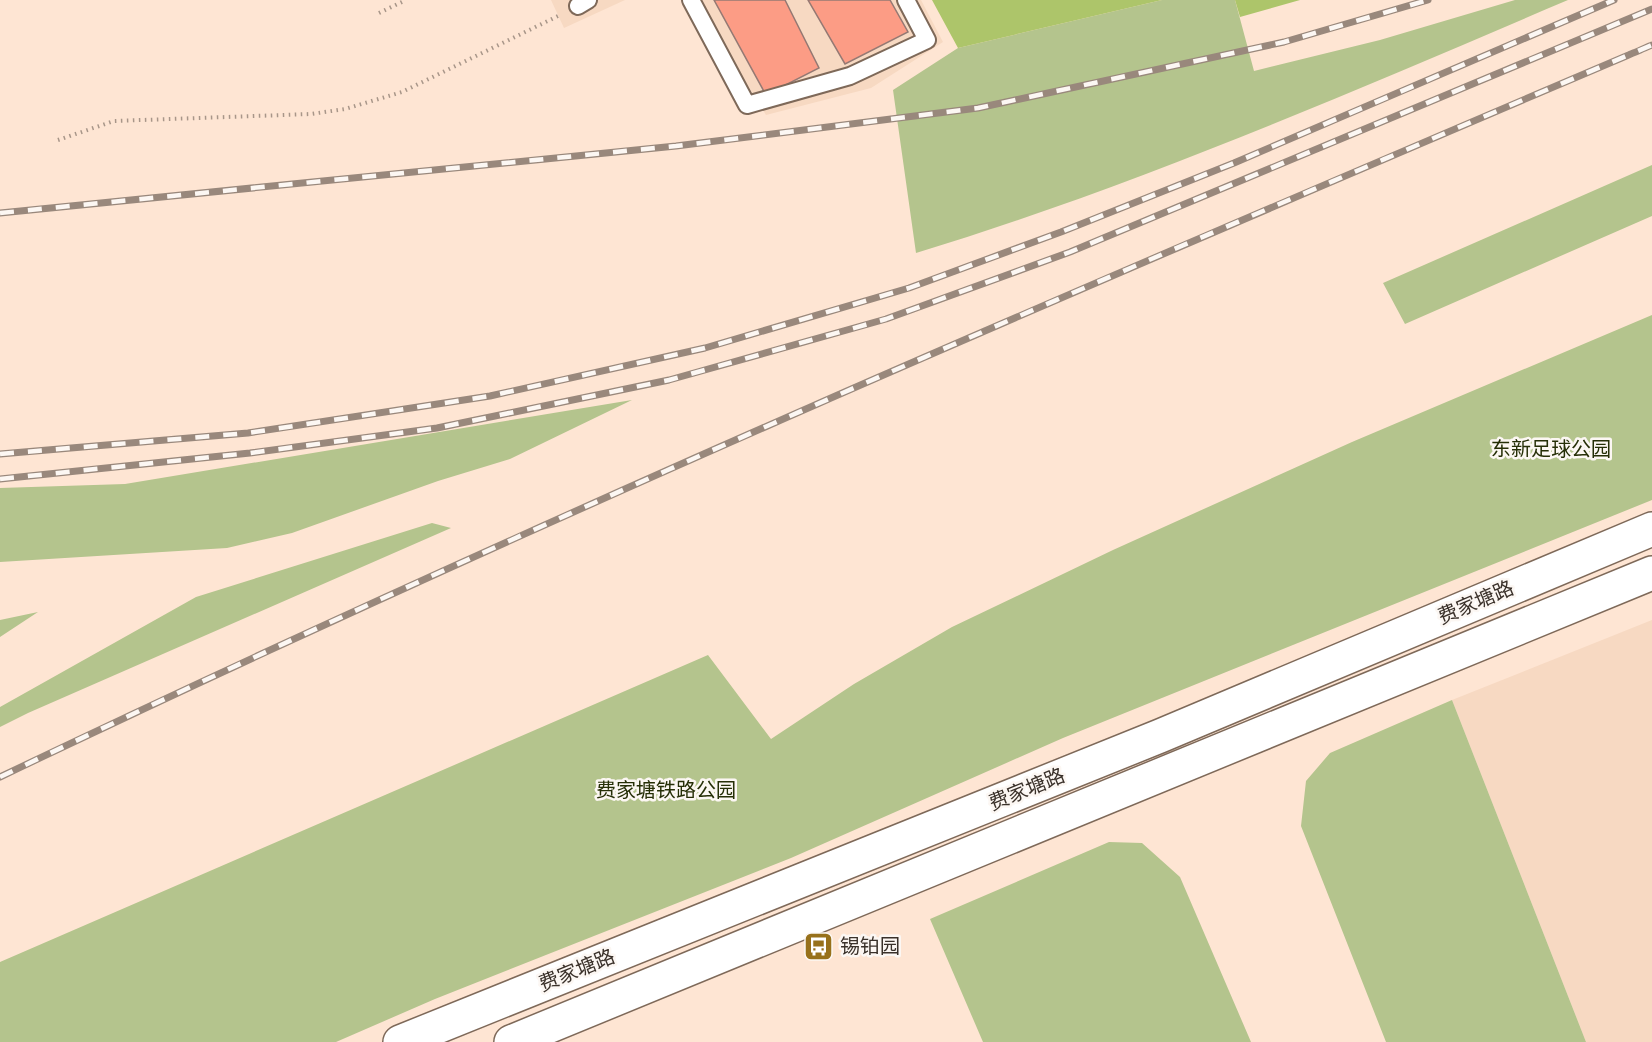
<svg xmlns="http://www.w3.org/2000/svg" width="1652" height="1042" font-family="'Source Sans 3','Noto Sans SC',sans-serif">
	<rect width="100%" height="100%" fill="#fee5d3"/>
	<path fill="#f7d9c2" d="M551,0H625L564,28Z
		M695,0H921L943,42L871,88L766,115Z
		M1652,620V1042H1586L1452,700Z"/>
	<path fill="#b4c48d" d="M1162,0H1235L1254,71L1380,40L1515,0H1568C1354,91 1139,185 916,253L893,90L958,48Z
		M1652,165V216L1405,324L1383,283Z
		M1652,315V500L1063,738L791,858L435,999L336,1042H0V962L708,655L771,739L854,684L952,627L1113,550L1352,442Z
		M632,400L510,459L438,481L292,533L227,548L0,562V488L125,484Z
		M432,523L451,528L28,713L0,727V707L196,597Z
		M38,612L0,637V620Z
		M1452,700L1586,1042H1386L1301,826L1306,781L1330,753Z
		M1109,842L1142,843L1180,877L1251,1042H983L930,919Z"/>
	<path fill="#adc56a" d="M932,0H1162L958,48Z
		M1235,0H1300L1240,17Z"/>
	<path fill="#fc9c85" stroke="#957973" stroke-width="1.5" d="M714,0H785L819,68L766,95Z
		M808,0H890L908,32L845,64Z"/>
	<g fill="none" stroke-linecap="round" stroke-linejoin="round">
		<defs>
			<path id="lane" d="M691,0L747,105L850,76L927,40L906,0
				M578,6L588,0"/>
			<path id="secondary" d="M400,1042L1160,736L1652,529
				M511,1042L1652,573"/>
		</defs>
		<use href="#lane" stroke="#7e6959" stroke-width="20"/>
		<use href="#secondary" stroke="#7e6959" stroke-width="36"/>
		<path stroke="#a89689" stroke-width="4" stroke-dasharray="1.5 4.5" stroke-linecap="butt" d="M379,13L406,0
			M58,140L114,121L311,114L345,109L402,92L558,16"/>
		<use href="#lane" stroke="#fff" stroke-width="16"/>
		<use href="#secondary" stroke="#fff" stroke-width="33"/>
		<defs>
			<path id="rail" d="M0,213L676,146L978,108L1284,42L1428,0
				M0,454L248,433L490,396L705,348L909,288L1061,232L1234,163L1614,0
				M0,479L250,453L437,428L669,380L886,319L1070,252L1652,9
				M0,777C543,517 1098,281 1652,45"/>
		</defs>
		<use href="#rail" stroke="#99887c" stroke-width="7"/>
		<use href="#rail" stroke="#fcf7f3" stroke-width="4.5" stroke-dasharray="14" stroke-linecap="butt"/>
	</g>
	<defs>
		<symbol id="bus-square" viewBox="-11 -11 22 22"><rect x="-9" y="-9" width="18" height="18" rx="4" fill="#97711b" stroke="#fcf7f3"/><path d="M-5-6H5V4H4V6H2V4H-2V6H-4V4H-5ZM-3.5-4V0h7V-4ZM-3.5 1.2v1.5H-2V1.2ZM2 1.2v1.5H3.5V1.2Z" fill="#fff"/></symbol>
	</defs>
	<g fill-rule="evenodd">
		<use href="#bus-square" x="802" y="930" width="33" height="33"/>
	</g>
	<g text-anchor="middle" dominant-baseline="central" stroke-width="5" stroke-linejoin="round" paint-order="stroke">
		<g font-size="20" fill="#262f07" stroke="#fcf7f3">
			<text x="1551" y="450">东新足球公园</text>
			<text x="666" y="791">费家塘铁路公园</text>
		</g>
		<g font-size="20" fill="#3a312a" stroke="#fcf7f3">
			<text transform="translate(1476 603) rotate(-23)">费家塘路</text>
			<text transform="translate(1027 790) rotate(-22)">费家塘路</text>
			<text transform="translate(577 971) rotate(-22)">费家塘路</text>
		</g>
		<g font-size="20" fill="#3a312a" stroke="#fcf7f3" text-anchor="start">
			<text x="840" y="947">锡铂园</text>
		</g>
	</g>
</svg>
